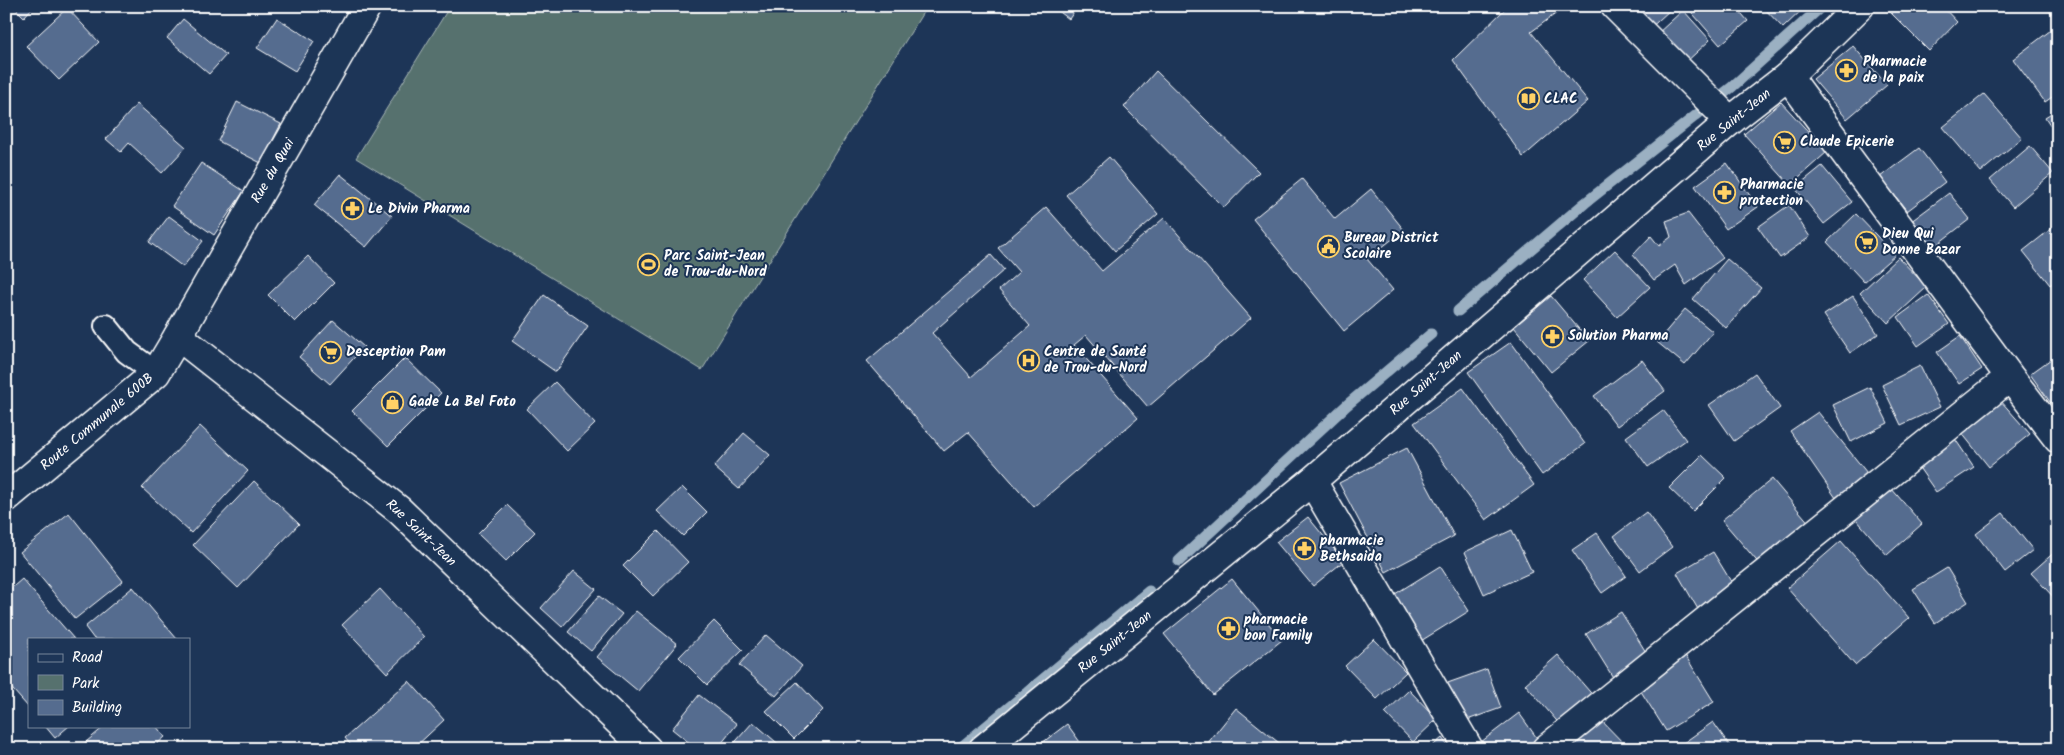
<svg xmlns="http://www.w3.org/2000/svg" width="2064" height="755" font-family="Kalam,sans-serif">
	<rect width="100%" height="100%" fill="#1d3557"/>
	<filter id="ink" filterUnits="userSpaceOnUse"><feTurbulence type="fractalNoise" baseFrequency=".02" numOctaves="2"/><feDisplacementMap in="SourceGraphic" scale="10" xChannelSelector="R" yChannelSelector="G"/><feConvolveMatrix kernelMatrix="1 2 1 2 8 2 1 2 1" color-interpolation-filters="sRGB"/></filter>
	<g filter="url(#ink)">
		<path fill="#56716e" stroke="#aab8b6" d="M450,6H927L702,370L356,158Z"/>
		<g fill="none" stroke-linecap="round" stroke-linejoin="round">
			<path stroke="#9bb0c2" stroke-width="11" d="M1458,311L1585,203L1732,87L1822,6
				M1179,561L1347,405L1431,334
				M959,749L1149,591"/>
		</g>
		<path fill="#556c8f" stroke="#fff" d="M13,6H34L24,17Z
			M1052,6H1078L1069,19Z
			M1508,6H1552L1558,12L1531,32L1588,101L1523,157L1453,60Z
			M1625,6H1667L1670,10L1647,31Z
			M1689,6H1735L1748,21L1720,45L1687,7Z
			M1762,6H1806L1783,28Z
			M1892,6H1942L1957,22L1929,51L1888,10Z
			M2045,6H2058V19H2057Z
			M67,8L99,42L59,80L26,46Z
			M1683,10L1710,40L1684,64L1657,34Z
			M277,18L314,41L295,71L257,48Z
			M183,19L226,55L209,74L167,38Z
			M2051,30L2058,39V93L2045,102L2013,59Z
			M1853,46L1887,85L1847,119L1813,79Z
			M1156,71L1259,172L1224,208L1124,107Z
			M1984,94L2022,138L1981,172L1943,127Z
			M237,102L281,124L261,163L218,141Z
			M1781,102L1827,152L1790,185L1744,134Z
			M137,104L186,147L162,173L129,143L121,152L106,139Z
			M2058,109V137L2045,117Z
			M2030,146L2053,173L2013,207L1990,180Z
			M1919,148L1945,182L1907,211L1880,177Z
			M1109,157L1158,214L1115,251L1066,195Z
			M201,163L244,191L214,235L172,206Z
			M1727,163L1758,207L1726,229L1695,186Z
			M1822,166L1852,202L1824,224L1795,188Z
			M340,174L392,216L366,247L314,205Z
			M1302,179L1335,219L1371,189L1404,230L1367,259L1393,290L1344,331L1253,219Z
			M1949,193L1970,219L1931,249L1910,222Z
			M1789,205L1810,237L1780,258L1758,227Z
			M1046,207L1102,271L1164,218L1251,318L1148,407L1086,335L1074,345L1138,418L1034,507L968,432L944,451L867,361L991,255L1004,270L932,333L971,377L1030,326L999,290L1019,272L998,248Z
			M1688,213L1723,258L1686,285L1675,265L1654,280L1633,255L1651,236L1659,246L1671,237L1666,221Z
			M1856,214L1895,255L1864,282L1827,242Z
			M169,216L203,241L183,267L149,242Z
			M2056,225L2058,227V279L2050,285L2023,251Z
			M1615,250L1650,287L1617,317L1583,280Z
			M308,256L334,283L295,322L268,295Z
			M1898,257L1927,287L1888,323L1860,293Z
			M1727,259L1761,288L1726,328L1693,299Z
			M544,295L588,326L556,372L512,341Z
			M1928,295L1949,324L1918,346L1898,317Z
			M1551,296L1589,341L1551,372L1514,327Z
			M1853,296L1878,334L1850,353L1824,315Z
			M1685,309L1713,332L1685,365L1657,342Z
			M333,320L364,347L330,384L299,357Z
			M1960,336L1982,369L1959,384L1937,352Z
			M1511,342L1585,444L1542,475L1468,372Z
			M2058,354V413L2030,374Z
			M405,358L441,393L388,446L352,411Z
			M1642,360L1665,391L1617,426L1594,396Z
			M1920,366L1940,407L1901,425L1882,385Z
			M1755,373L1780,408L1734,441L1709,405Z
			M555,382L595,424L567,451L527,409Z
			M1870,387L1888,423L1851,442L1833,405Z
			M1463,388L1534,485L1486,520L1414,423Z
			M2000,400L2030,434L1989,467L1961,432Z
			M1663,410L1686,440L1648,467L1626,437Z
			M1818,412L1867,473L1836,498L1790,431Z
			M200,426L248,471L191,533L142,488Z
			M744,433L770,455L739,489L714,467Z
			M1951,433L1974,467L1936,492L1913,459Z
			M1407,448L1454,536L1386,572L1339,483Z
			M1702,455L1726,478L1693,511L1669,488Z
			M1772,479L1810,524L1761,566L1722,520Z
			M254,481L299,524L238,588L193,545Z
			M682,487L707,512L683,536L657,511Z
			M1891,488L1922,524L1887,555L1856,519Z
			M507,505L535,532L506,561L478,534Z
			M1646,512L1672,547L1640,571L1614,536Z
			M69,513L123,581L75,619L20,552Z
			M2003,513L2033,550L2005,572L1976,534Z
			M1308,517L1344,561L1313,586L1276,542Z
			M1512,530L1532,572L1484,594L1465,552Z
			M658,531L688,562L653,596L623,566Z
			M1597,533L1626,576L1602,593L1572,550Z
			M1841,541L1909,618L1855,665L1787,588Z
			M2058,549V602L2031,573Z
			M1713,552L1735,588L1699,611L1677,573Z
			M1440,566L1469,611L1416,644L1387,599Z
			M1947,568L1968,602L1935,623L1913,589Z
			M574,571L596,589L562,627L541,608Z
			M22,579L74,639H29V708L6,682V593Z
			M1232,579L1282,640L1213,695L1164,634Z
			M133,587L177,639H94L85,627Z
			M380,589L424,637L387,673L342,625Z
			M599,596L622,614L591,651L568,632Z
			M636,611L677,644L638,691L597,657Z
			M1621,612L1649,657L1614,679L1586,634Z
			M714,621L743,650L707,685L679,657Z
			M766,635L802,666L776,696L739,665Z
			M1374,639L1406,672L1377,699L1345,666Z
			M1558,655L1596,699L1562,727L1525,684Z
			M1685,655L1714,702L1666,731L1637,685Z
			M1487,669L1501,708L1456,724L1442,685Z
			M409,681L444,720L413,749H354L345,738Z
			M797,682L823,710L794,739L766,711Z
			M1409,690L1437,719L1413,742L1385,713Z
			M699,695L737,724L717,749H697L672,729Z
			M1236,708L1284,747L1283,749H1203Z
			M1519,713L1539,741L1529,749H1486L1481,742Z
			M1598,717L1629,749H1564Z
			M753,722L784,749H729Z
			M1713,722L1732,749H1685L1682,744Z
			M1067,724L1085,749H1034Z
			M45,726H69L55,738Z
			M105,726H156L165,737L151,749H82L80,747Z
			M1442,738L1450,749H1429Z
			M1344,740L1356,749H1337Z"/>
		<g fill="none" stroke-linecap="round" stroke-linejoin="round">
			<defs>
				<path id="service" d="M106,326L127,352L156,373"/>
				<path id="minor" d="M1615,6L1730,121
					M1788,76L2010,377L2058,439
					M178,336L367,6
					M1312,481L1469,749
					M1546,749L2010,377"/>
				<path id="tertiary" d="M6,498L156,373L178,336L399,510L647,749
					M983,749L1312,481L1730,121L1788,76L1860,6"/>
			</defs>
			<use href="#service" stroke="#fff" stroke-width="26"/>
			<use href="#minor" stroke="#fff" stroke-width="31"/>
			<use href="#tertiary" stroke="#fff" stroke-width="31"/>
			<use href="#service" stroke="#1d3557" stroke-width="22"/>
			<use href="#minor" stroke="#1d3557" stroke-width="28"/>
			<use href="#tertiary" stroke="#1d3557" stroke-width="28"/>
		</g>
	</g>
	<defs>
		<symbol id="pharmacy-ring" viewBox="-11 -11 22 22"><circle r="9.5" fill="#1d3557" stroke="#ffd166" stroke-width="1.5"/><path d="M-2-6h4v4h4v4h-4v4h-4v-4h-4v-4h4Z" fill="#ffd166"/></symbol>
		<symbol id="library-ring" viewBox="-11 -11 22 22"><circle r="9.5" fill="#1d3557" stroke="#ffd166" stroke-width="1.5"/><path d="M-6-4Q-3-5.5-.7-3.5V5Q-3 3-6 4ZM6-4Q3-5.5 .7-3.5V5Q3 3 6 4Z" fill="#ffd166"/></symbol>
		<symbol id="supermarket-ring" viewBox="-11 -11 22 22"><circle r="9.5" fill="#1d3557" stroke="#ffd166" stroke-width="1.5"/><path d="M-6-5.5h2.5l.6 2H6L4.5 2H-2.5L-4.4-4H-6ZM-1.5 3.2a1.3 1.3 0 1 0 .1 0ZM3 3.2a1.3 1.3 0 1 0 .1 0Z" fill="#ffd166"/></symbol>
		<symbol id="civic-ring" viewBox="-11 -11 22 22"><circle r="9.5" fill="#1d3557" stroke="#ffd166" stroke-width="1.5"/><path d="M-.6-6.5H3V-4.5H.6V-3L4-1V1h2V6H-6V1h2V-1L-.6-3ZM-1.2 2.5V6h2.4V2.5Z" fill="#ffd166"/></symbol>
		<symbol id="stadium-ring" viewBox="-11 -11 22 22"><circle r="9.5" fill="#1d3557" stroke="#ffd166" stroke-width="1.5"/><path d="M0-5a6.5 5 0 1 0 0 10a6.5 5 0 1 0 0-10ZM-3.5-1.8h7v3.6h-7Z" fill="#ffd166"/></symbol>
		<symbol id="hospital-ring" viewBox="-11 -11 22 22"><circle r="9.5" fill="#1d3557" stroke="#ffd166" stroke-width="1.5"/><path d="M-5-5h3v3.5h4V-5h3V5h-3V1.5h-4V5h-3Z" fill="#ffd166"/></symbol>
		<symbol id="shop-ring" viewBox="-11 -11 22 22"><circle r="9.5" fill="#1d3557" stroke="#ffd166" stroke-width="1.5"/><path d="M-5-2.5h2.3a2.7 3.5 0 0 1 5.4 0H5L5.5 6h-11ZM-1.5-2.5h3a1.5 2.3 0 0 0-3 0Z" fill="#ffd166"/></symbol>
	</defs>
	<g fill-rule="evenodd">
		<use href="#pharmacy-ring" x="1834" y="58" width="25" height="25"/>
		<use href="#library-ring" x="1516" y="86" width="25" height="25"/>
		<use href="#supermarket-ring" x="1772" y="130" width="25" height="25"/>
		<use href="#pharmacy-ring" x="1712" y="180" width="25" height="25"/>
		<use href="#pharmacy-ring" x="340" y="196" width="25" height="25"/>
		<use href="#supermarket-ring" x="1854" y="230" width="25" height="25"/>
		<use href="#civic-ring" x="1316" y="234" width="25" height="25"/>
		<use href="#stadium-ring" x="636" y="252" width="25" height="25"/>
		<use href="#pharmacy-ring" x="1540" y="324" width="25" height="25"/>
		<use href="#supermarket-ring" x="318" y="340" width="25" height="25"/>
		<use href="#hospital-ring" x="1016" y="348" width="25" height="25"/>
		<use href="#shop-ring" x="380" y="390" width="25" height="25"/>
		<use href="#pharmacy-ring" x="1292" y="536" width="25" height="25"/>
		<use href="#pharmacy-ring" x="1216" y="616" width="25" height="25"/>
	</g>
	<g text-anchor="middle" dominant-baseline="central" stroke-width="4" stroke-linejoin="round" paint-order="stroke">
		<g font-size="14" font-weight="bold" fill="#fff" stroke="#1d3557" text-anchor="start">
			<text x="1863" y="62">Pharmacie<tspan x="1863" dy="16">de la paix</tspan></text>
			<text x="1544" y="99">CLAC</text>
			<text x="1800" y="142">Claude Epicerie</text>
			<text x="1740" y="185">Pharmacie<tspan x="1740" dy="16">protection</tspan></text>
			<text x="368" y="209">Le Divin Pharma</text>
			<text x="1882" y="234">Dieu Qui<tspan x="1882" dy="16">Donne Bazar</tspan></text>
			<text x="1344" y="238">Bureau District<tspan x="1344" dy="16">Scolaire</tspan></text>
			<text x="664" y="256">Parc Saint-Jean<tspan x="664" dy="16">de Trou-du-Nord</tspan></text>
			<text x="1568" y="336">Solution Pharma</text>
			<text x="346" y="352">Desception Pam</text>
			<text x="1044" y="352">Centre de Santé<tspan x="1044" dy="16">de Trou-du-Nord</tspan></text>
			<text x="409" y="402">Gade La Bel Foto</text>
			<text x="1320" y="541">pharmacie<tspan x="1320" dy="16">Bethsaida</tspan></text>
			<text x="1244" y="620">pharmacie<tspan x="1244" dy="16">bon Family</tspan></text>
		</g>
		<g font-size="14" fill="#fff" stroke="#1d3557">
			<text transform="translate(1734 120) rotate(-39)">Rue Saint-Jean</text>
			<text transform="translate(273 171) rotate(-60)">Rue du Quai</text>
			<text transform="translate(1426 383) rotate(-41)">Rue Saint-Jean</text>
			<text transform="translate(97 422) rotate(-40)">Route Communale 600B</text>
			<text transform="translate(421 533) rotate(43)">Rue Saint-Jean</text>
			<text transform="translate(1115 642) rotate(-39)">Rue Saint-Jean</text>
		</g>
	</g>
	<rect width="2064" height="755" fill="none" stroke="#1d3557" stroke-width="25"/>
	<rect x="12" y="12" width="2039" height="730" fill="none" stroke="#fff" stroke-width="2" filter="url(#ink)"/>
	<rect x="28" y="638" width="162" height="90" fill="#1d3557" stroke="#77869a"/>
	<rect x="38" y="654" width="25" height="8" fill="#1d3557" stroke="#77869a"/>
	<text x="72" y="662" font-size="15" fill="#ffffff">Road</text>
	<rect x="38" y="675" width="25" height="15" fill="#56716e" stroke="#77869a"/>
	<text x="72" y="688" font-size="15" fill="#ffffff">Park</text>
	<rect x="38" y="700" width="25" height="15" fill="#556c8f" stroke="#77869a"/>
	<text x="72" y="712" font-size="15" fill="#ffffff">Building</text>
</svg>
